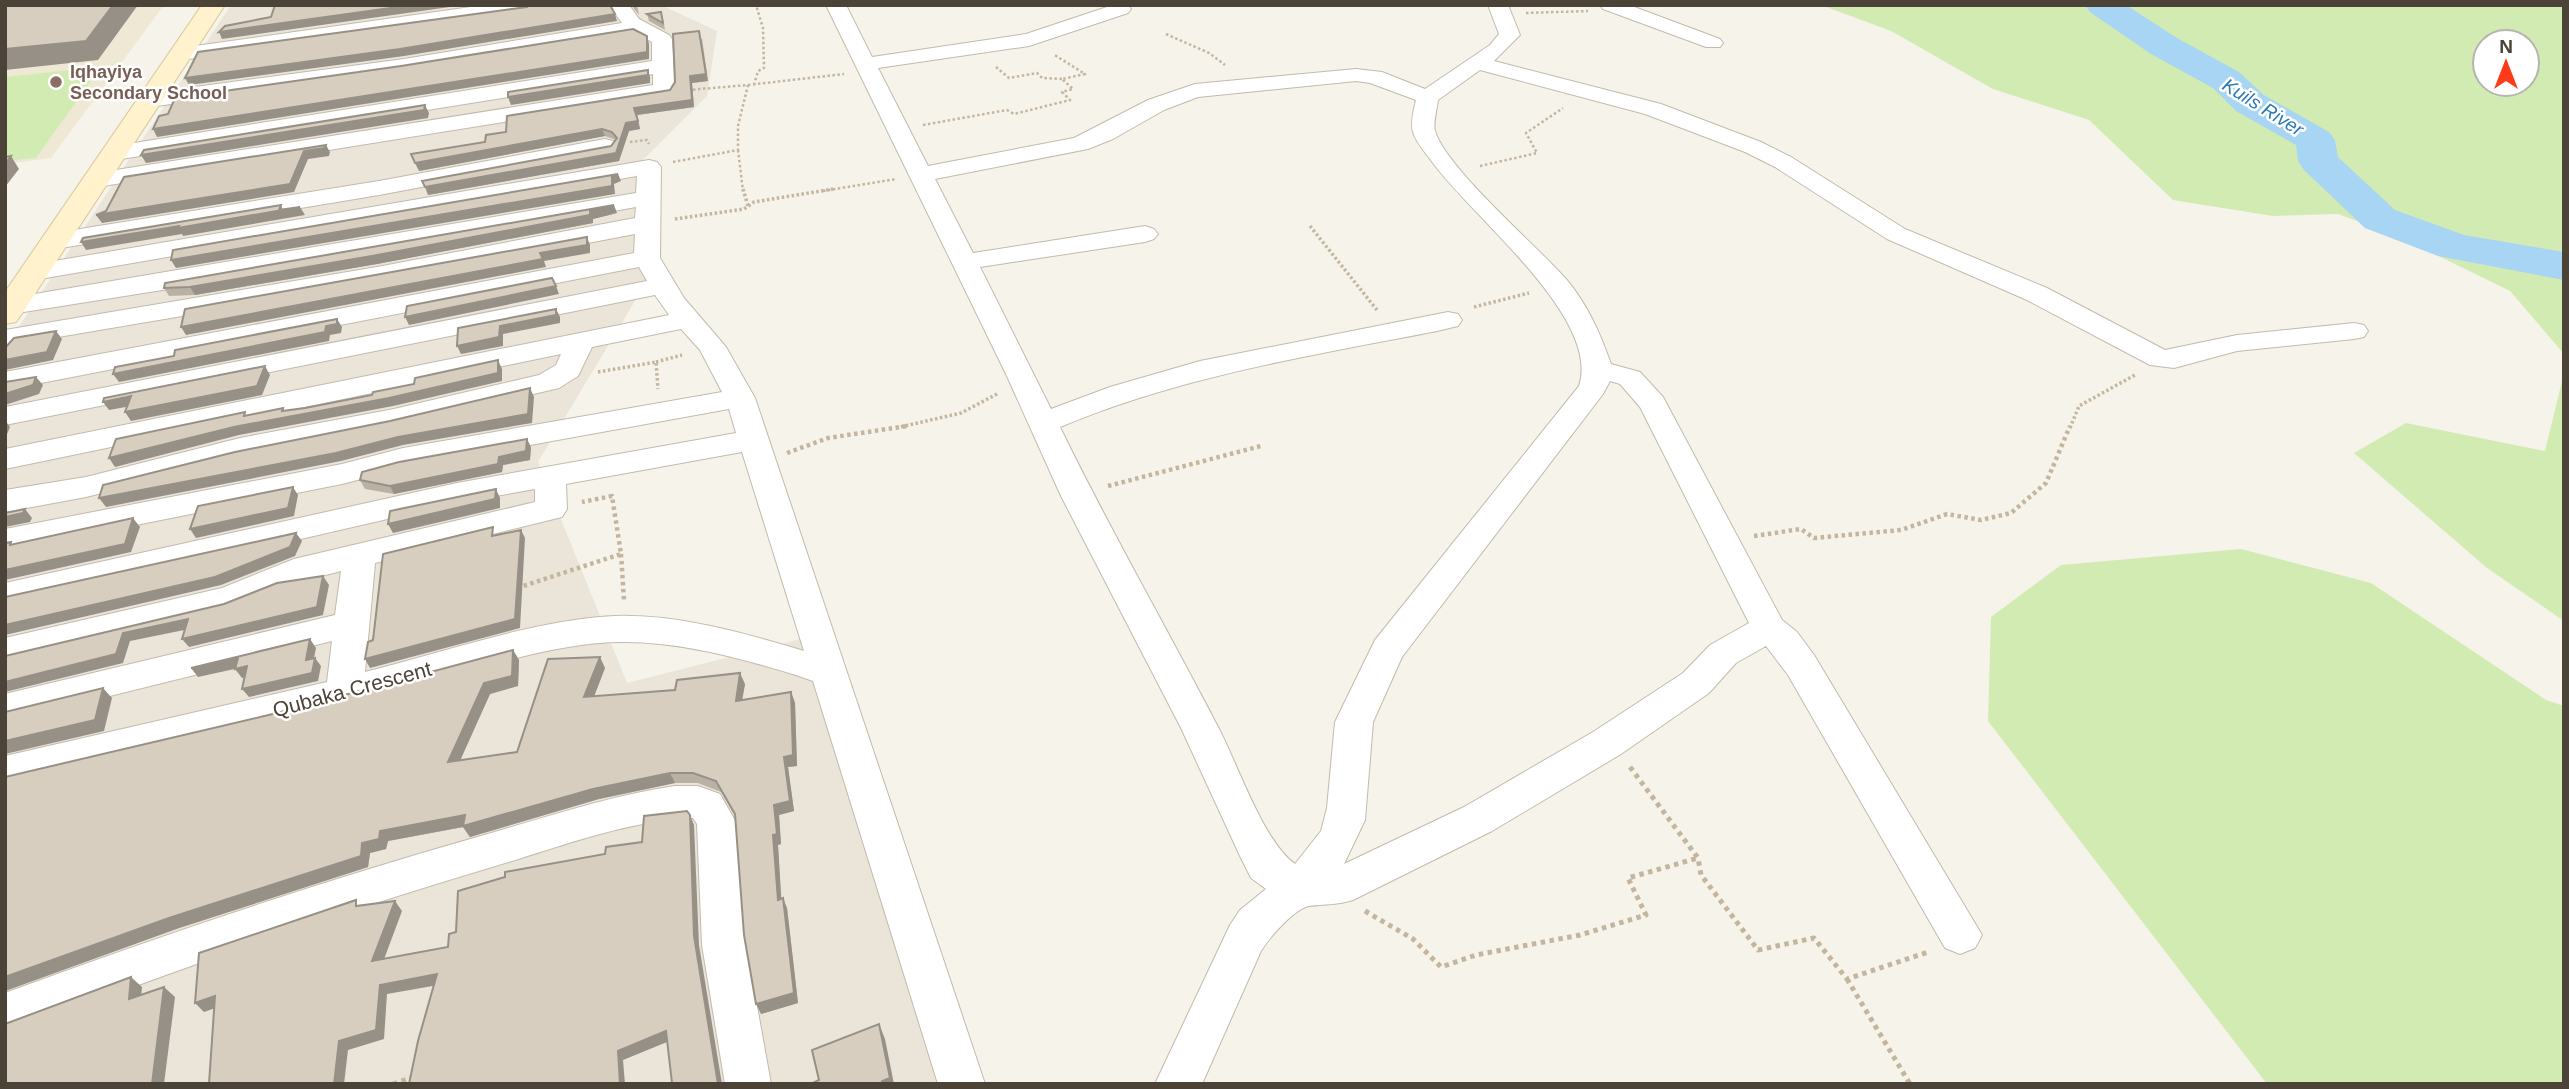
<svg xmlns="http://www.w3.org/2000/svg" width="2569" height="1089" font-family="Helvetica,sans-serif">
	<rect width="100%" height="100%" fill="#f6f3eb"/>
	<path fill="#eae4d9" d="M231,5H661L717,31L707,96L636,167L653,271L538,462L627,683L801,639L967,1084H5V348Z"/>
	<path fill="#efe8d5" d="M5,5H164L51,158L5,164Z"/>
	<path fill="#d2ebb3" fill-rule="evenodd" d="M1821,5H2564V354L2510,291L2398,236L2338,214L2273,216L2173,200L2089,120L1993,89L1891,31ZM2485,42H2527V84H2485Z
		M101,67L36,158L5,161V77Z
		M2564,373V621L2487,568L2354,453L2406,423L2545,451Z
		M2241,549L2371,583L2546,700L2564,706V1084H2267L1988,721L1991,617L2061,565Z"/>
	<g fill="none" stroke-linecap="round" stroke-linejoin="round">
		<path fill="#a7d5f3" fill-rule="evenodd" d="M2085,5H2126L2177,38L2239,72L2264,95L2329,132L2335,140L2338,157L2395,210L2464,235L2564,252V280L2438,256L2365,228L2304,170L2298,161L2296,145L2236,111L2213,88L2151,54L2090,12Z"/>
		<defs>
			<path id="minor" d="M485,5H539L529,11L181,60L171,54L181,48Z
				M609,5H629L639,19L669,35L672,39L675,90L672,95L97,187L88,185L85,180L88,175L97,173L653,85V74L115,160L107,158L103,153L107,148L115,146L652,61V42L636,33L404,71L150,107L139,100L150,93L404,59L622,23Z
				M826,5H846L872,57L1026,34L1113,5H1128L1131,9L1128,13L1029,46L878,68L928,166L1074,138L1148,100L1195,84L1356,69L1382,72L1425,89L1490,45L1499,34L1488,5H1508L1520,35L1494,61L1661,104L1761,142L1791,157L1905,229L2047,288L2165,350L2237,335L2354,323L2364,325L2368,331L2364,337L2354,339L2237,351L2174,368L2150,365L2027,300L1887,239L1775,167L1745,152L1645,114L1480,70L1438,100C1437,109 1433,123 1435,131C1446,168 1537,246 1566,279C1588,305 1600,333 1611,364L1640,372L1663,397L1782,620L1797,632L1814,655L1982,935L1975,948L1960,954L1945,948L1788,675L1766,646L1736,663L1709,693L1621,754L1492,831L1353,900C1338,905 1325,904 1309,906C1294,909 1269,938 1261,951L1202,1084H1155L1230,925L1240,910L1266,889L1251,878L1240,856L1181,728L1061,496L1006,374ZM1356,81L1370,83L1416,100C1414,109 1410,123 1413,132C1416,142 1424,151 1430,159C1468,214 1602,317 1579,386L1375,640L1335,722L1327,808L1321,831L1295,864C1262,840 1238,764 1217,725C1165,625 1109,528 1060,427C1181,376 1309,356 1437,331L1458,326L1462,320L1458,314L1448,312L1200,361L1110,387L1051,409L980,267L1145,242L1154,239L1158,234L1154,229L1145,226L973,253L935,179L1088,149L1113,139L1164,110L1198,97ZM1610,381L1620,384L1640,407L1749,623L1710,645L1683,673L1593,732L1464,807L1344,864L1365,820L1373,722L1402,657L1603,394Z
				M1600,5H1629L1720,39L1723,43L1720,47H1706L1603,9Z
				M605,139L613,141L617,146L613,151L379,195L55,249L46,246L42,241L46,236L55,233L379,181Z
				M649,160L657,162L661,167L660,258L684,298L726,347L755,398L985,1084H938L813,681L796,675C740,658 679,641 619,642C546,643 449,678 377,697C253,730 129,758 5,788V756L327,682L332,641L5,722V694L335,615L341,571L303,581L230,610L5,664V638L222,588L294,559L535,502V489L457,503L5,607V583L457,483L736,433L729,409L403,468L342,484L5,551V529L342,464L403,448L722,392L700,350L681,329L592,347L578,376L559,388L394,427L240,458L86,497L5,512V490L86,477L240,438L394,409L539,375L556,365L561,354L5,469V449L669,315L655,295L5,425V407L647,281L639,267L5,390V372L634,253L635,234L377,283L5,346V330L377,267L635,218L636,207L238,278L11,314L5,313V299L636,193L637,176L34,280L25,278L21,272L25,266ZM742,452L804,651C744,633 678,614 615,616C538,619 441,653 365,672L375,563L562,517L567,509L566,484Z
				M675,786H698L720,794L737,824L746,945L771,1084H725L702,945L697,824L693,818C624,821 557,848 492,867C327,916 166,973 5,1035V993C160,936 316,883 474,838C541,819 607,796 675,786Z"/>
			<path id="secondary" d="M202,5H225L21,315L16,322L5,324V292Z"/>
		</defs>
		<use href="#minor" stroke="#c2baad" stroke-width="2"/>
		<use href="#secondary" stroke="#d7c79a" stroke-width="2"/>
		<path stroke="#c4b69e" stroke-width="2.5" stroke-dasharray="2.5 2.5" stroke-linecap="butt" d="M1526,13L1588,11
			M1166,34L1209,53L1225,65
			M996,67L1009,78L1037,73L1042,78L1062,79
			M748,85L844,74
			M754,85L758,71L764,68L763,28L756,5
			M923,125L1007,110L1014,114L1070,100L1062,92L1073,89L1062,79L1085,74L1053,54
			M630,142L647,140L649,144
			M738,150L743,191
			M673,162L738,150V126L748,85L689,90
			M1480,166L1537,153L1526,133L1563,108
			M823,191L896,179"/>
		<path stroke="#c4b69e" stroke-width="3.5" stroke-dasharray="2.5 2.5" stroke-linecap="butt" d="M743,189L748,206
			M675,219L744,209L754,202L833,189
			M1310,226L1377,310
			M1474,307L1529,293
			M656,362L682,355
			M598,372L656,362L658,389
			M896,428L961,413L999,393
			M2070,428L2079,406L2135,375"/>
		<path stroke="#c4b69e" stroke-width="4.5" stroke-dasharray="3.5 3.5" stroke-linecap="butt" d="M787,453L828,438L907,426
			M1108,486L1261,446
			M1754,536L1801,529L1814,538L1901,530L1947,514L1981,520L2011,513L2046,483L2070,426
			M621,554L624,600
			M517,588L621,554L612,496L582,502"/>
		<path stroke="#c4b69e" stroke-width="5" stroke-dasharray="4.5 4.5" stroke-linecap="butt" d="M1630,767L1698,858L1701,875L1758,950L1814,938L1847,979L1928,952
			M1365,911L1413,939L1441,967L1476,955L1580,935L1646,915L1628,878L1698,858
			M1847,979L1910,1084
			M393,1084L413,1077"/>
		<use href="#minor" fill="#fff" fill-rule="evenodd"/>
		<use href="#secondary" fill="#fff2cc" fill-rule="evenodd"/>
	</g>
	<path fill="#bab1a5" d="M631,5H637L639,15Z
		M661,12L663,19L665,30L649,21L647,14Z
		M702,38L708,81L692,83L694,107L637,115L640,129L629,131L619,161L428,195L611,146L616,140L605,136L419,171L506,132L670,90Z
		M617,213L593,219V223L377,264L195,295L169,296L164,288Z
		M531,447L530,460L503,465L502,472L394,494L365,489L360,480Z
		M513,650L519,660L518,686L490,694L460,760L517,752L605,668L594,696L745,684L742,700L791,692L795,703L797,766L788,767L794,811L779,815L781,844L778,845L781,899L787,908L798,1003L761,1014L735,816L721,792L698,783H675L599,799L470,837L463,827L388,841L386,849L370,853L368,867L179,928L5,991V777L277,713Z"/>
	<path fill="#979086" d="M113,5H138L98,60L5,70V49Z
		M412,5H464L222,39L219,32Z
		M615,14L617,21L404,56L189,85L185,78Z
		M699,31L708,81L692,83L694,107L637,115L640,129L629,131L619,161L428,195L425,187L616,153L626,123L634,108L692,100L690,76Z
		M647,36L649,44V59L157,137L153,129Z
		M648,70L650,77V83L511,105L508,97Z
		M425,105L429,113L428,118L146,163L141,155Z
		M602,129L605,136L419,171L415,163Z
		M326,145L330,152L329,156L308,159L294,192L102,223L96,215Z
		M11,156L19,169L5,187V164Z
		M618,174L621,181L614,184L615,194L176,268L171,260L612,177Z
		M281,205L283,210L300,207L305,215L183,236L182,234L86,250L81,242Z
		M614,205L617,213L593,219V223L377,264L195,295L190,287L590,211Z
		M587,237L590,245V253L544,261L546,267L186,335L181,327L540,253Z
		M556,286L559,294L409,325L405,317Z
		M556,309L560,317V323L503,334V346L461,354L457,346L500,326Z
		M337,319L342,327L341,333L330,335L329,341L119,382L113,374L326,326Z
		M56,331L62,339L53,360L5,370V360Z
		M498,360L502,369V381L393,406L239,435L115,467L109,458L282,411L283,408L288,417L389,398Z
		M265,366L270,375L262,395L131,421L125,412Z
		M36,377L43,385L39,394L5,405V394Z
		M530,388L534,397L532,423L403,445L341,461L106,507L99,498Z
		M131,396L137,405L109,410L103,402Z
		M5,420L10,427L5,439Z
		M527,439L531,447L530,460L503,465L502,472L394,494L390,486L499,457Z
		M293,487L298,495L294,516L196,538L190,529Z
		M496,489L500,498V508L393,533L388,524Z
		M25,509L32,518L30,522L5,527V517Z
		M133,518L140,527L131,552L5,580V570Z
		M521,530L525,538L520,628L370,668L365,659Z
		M296,533L302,541L295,556L221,585L5,635V625Z
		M323,576L329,585L323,615L189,647L182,639Z
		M188,619L194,628L130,641L123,663L5,692V682L123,633Z
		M310,639L316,648L312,668L306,660Z
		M513,650L519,660L518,686L490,694L455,772L448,762L484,683Z
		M600,657L605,668L590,707L584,697Z
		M238,658L247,666L254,675L242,678L235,669L239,668L198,677L191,668Z
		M315,658L321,666L318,681L249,697L242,689Z
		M740,673L745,684L740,712L736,701Z
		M103,688L112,698L104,731L5,754V741Z
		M791,692L795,703L797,766L788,767L794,811L779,815L781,844L778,845L782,910L778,900L773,835L774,805L784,757Z
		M670,773L675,783L599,799L470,837L463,827L388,841L386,849L370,853L368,867L179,928L5,991V977L362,843L380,831Z
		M690,815L694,825L699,945L722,1084H718L694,936Z
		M783,898L787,908L798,1003L761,1014L756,1004Z
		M395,901L402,911L380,970L372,961Z
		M437,974L444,984L387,994L384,1039L348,1050L344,1084H334L339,1041L380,985Z
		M131,977L142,987L140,1009L129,999Z
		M164,987L175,997L164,1084H152Z
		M215,996L224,1005L204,1012L195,1003Z
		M879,1024L885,1039L894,1084H883L882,1081Z
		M666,1031L672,1040L623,1060L625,1084H620L618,1051Z"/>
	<path fill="#d8cec0" stroke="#979086" stroke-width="2" d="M5,5H113L86,41L5,49Z
		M275,5H412L219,32L225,26L271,17Z
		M529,5H610L615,14L400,49L185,78L198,52L527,7Z
		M661,12L663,23L647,14Z
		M633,29L647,36V52L153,129L159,116L168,114L175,98L401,66Z
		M699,31L706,74L690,76L692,100L634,108L638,121L626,123L616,153L425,187L422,181L611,146L617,138L612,132L602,129L415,163L411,154L485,142L486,135L506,132L507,116L670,90L675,82L673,34Z
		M648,70V75L508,97V92Z
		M425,105L424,110L141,155L144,150Z
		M326,145L325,148L304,151L290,184L96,215L106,211L124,177Z
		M11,156L5,164V157Z
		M618,174L612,177V186L171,260L173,250Z
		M281,205L279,210L300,207L178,228L179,226L81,242L83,238Z
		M614,205L590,211V215L372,256L190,287L164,288L165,283Z
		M587,237V245L540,253L543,259L181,327L185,309Z
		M552,278L556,286L405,317L407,306Z
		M556,309V315L500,326L499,337L457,346L458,328Z
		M337,319V324L326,326L325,332L113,374L115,367L174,356L175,350Z
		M56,331L47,352L5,360V348L14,338Z
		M498,360V373L389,398L234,427L109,458L116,439L245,412L244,416L283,408L282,411L305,408L372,395L373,392L414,384L415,378Z
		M265,366L257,386L125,412L131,396L103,402L104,398Z
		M36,377L33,385L5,394V382Z
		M530,388L528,414L398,437L336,453L99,498L103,485L235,452L390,421Z
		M527,439L526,451L499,457L498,464L390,486L360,480L362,472L399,462Z
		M293,487L288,508L190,529L198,506Z
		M496,489L495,499L388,524L390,511Z
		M25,509L23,513L5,517V513Z
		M133,518L125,544L5,570V543L11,542L10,545Z
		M493,527L492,536L521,530L515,619L365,659L368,642L373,640L383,554Z
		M296,533L290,547L215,577L5,625V597Z
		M323,576L317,607L182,639L188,619L123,633L116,654L5,682V656L224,604L277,583Z
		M310,639L306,660L315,658L312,673L242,689L247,666L235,669L238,658L191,668Z
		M513,650L512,676L484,683L448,762L517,752L548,659L600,657L584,697L675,690L677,680L740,673L736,701L791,692L793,755L784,757L790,801L774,805L777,834L773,835L778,900L783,898L794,993L756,1004L744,935L735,814L716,781L693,773H670L593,789L463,826L465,815L380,831L379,839L362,843L361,856L169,918L5,977V777L277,713Z
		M103,688L95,720L5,741V712Z
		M687,811L690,815L694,936L718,1084H670L672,1083L666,1031L618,1051L620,1084H409L418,1041L437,974L380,985L376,1030L339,1041L334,1084H209L215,996L195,1003L199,953L356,900V906L395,901L372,961L448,947L449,934L456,932L458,891L505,877V872L605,854L606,847L642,842L644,816Z
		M131,977L129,999L164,987L152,1084H5V1024Z
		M879,1024L890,1078L882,1081L883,1084H811L819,1080L812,1050Z"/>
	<circle fill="#8d6e63" stroke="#fff" stroke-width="2.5" cx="56" cy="82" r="7"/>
	<g text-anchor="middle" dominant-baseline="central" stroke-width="5" stroke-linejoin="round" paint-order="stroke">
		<g font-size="18" font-weight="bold" fill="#785e54" stroke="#fff" text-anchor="start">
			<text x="70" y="72">Iqhayiya<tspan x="70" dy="21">Secondary School</tspan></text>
		</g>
		<g font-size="19" font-style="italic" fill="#2b7ab3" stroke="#fff">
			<text transform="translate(2263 107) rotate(32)">Kuils River</text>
		</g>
		<g font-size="21" fill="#4b4338" stroke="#fff">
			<text transform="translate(352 689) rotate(-15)">Qubaka Crescent</text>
		</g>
	</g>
	<rect width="2569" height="1089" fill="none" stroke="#4b4338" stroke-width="14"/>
	<g transform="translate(2506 63)"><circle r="33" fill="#ffffff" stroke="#b7b4af" stroke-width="2"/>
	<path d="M0-5L12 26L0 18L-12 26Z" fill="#ff3a19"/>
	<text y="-10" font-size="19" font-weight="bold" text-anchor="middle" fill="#4b4338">N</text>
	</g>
</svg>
